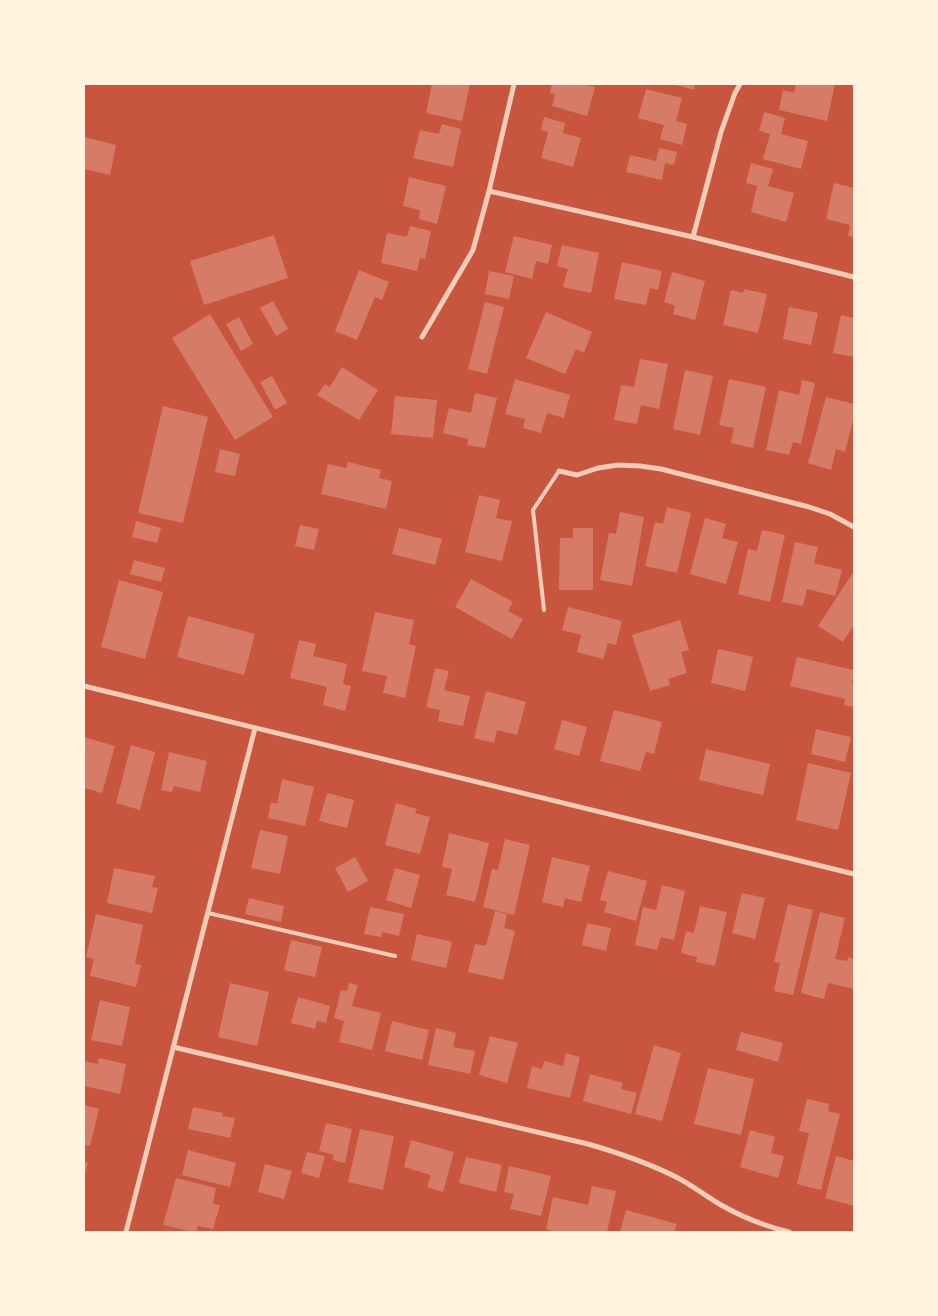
<svg xmlns="http://www.w3.org/2000/svg" width="938" height="1316" font-family="'Fira Sans Condensed',sans-serif">
	<rect width="100%" height="100%" fill="#c8553d"/>
	<path fill="#d67c66" d="M432,84H470L462,121L426,113Z
		M552,84H584L595,87L587,116L552,106L555,94L550,93Z
		M673,84H695L694,90Z
		M796,84H835L827,121L779,110L783,90L794,93Z
		M646,89L682,98L676,121L687,124L682,145L660,139L664,125L638,118Z
		M764,112L785,118L781,134L808,141L801,169L763,159L770,134L759,131Z
		M544,117L565,123L563,133L581,138L573,167L541,158L548,132L541,130Z
		M442,124L461,129L453,167L413,158L420,130L439,134Z
		M84,137L116,145L110,175L84,169Z
		M659,148L677,152L674,165L665,163L662,180L626,172L630,155L656,161Z
		M751,163L773,169L768,186L794,193L786,222L751,212L757,186L746,183Z
		M409,177L446,186L437,224L419,219L420,210L403,206Z
		M834,183L854,188V237L848,236L850,225L826,219Z
		M410,226L431,231L425,259L420,258L417,271L381,263L387,233L407,237Z
		M274,235L288,278L204,305L190,261Z
		M514,236L552,245L548,264L536,261L532,279L505,272Z
		M562,245L599,253L591,293L563,287L568,269L557,266Z
		M622,262L662,271L658,290L650,288L646,305L614,299Z
		M359,270L389,282L382,300L375,297L357,340L335,331Z
		M489,271L514,276L509,299L485,294Z
		M672,272L705,281L695,320L673,314L675,306L664,302Z
		M744,289L767,294L758,333L723,325L731,290L743,293Z
		M273,301L288,329L276,336L260,308Z
		M485,302L504,307L487,374L468,369Z
		M789,307L818,313L811,345L783,339Z
		M546,312L592,332L584,353L576,349L565,374L526,358Z
		M210,314L273,417L235,440L172,338Z
		M841,315L854,318V357L833,353Z
		M239,317L253,344L241,351L226,324Z
		M640,359L668,364L659,409L641,405L637,424L614,420L621,385L634,387Z
		M342,367L378,390L359,420L317,395L325,384L330,387Z
		M685,370L713,376L700,435L673,429Z
		M272,376L287,403L275,410L260,382Z
		M515,379L570,395L564,418L547,413L541,433L523,428L525,419L505,414Z
		M729,379L766,387L753,448L731,443L734,428L719,425Z
		M802,380L815,383L801,444L793,442L789,455L766,450L779,390L799,395Z
		M475,393L497,398L485,448L467,445L468,439L443,433L449,408L471,413Z
		M395,396L437,400L433,438L391,434Z
		M826,397L854,404V417L845,452L836,449L831,470L808,463Z
		M163,406L208,417L183,523L138,513Z
		M220,449L240,454L235,476L215,472Z
		M348,462L381,470L379,478L392,481L386,509L321,494L328,464L346,468Z
		M479,495L500,500L496,518L512,521L502,561L465,552Z
		M667,507L691,513L677,573L645,566L655,522L663,524Z
		M620,512L644,517L632,586L600,580L609,533L616,534Z
		M705,518L726,524L722,538L738,542L726,584L690,574Z
		M136,521L161,528L157,543L132,537Z
		M300,525L319,529L314,550L295,546Z
		M399,528L442,539L435,565L392,554Z
		M573,528H593V590H559L560,538H573Z
		M762,530L785,535L770,602L738,594L748,549L757,551Z
		M795,542L818,547L814,563L842,570L835,596L807,589L803,606L782,602Z
		M134,560L165,568L161,582L130,574Z
		M854,571V625L843,642L818,626Z
		M471,579L513,602L508,611L523,619L512,639L455,607Z
		M119,580L163,592L145,659L101,647Z
		M568,607L622,621L616,645L608,643L603,659L577,652L581,635L562,630Z
		M375,612L414,620L409,644L416,646L405,698L383,693L387,676L362,671Z
		M188,616L255,634L244,675L177,657Z
		M680,620L689,650L681,652L687,673L668,679L670,685L650,691L632,635Z
		M299,640L316,644L313,656L347,664L343,684L351,686L345,711L323,705L327,687L290,678Z
		M718,649L753,657L745,691L711,683Z
		M797,657L854,670L852,684H854V707L844,705L845,699L790,686Z
		M435,668L449,671L444,690L470,696L463,726L438,721L440,710L426,707Z
		M486,691L526,702L517,735L497,730L494,743L474,738Z
		M614,710L662,722L654,754L646,752L640,771L600,761Z
		M562,720L587,727L579,756L554,749Z
		M816,729L851,737L845,762L811,754Z
		M84,737L115,746L102,793L84,788Z
		M131,745L155,752L140,810L116,803Z
		M706,749L770,764L763,795L699,780Z
		M169,752L207,761L200,792L174,786L172,792L161,790Z
		M808,763L851,773L838,830L796,820Z
		M282,779L314,787L305,826L268,818L271,802L277,804Z
		M327,793L354,800L347,828L319,821Z
		M396,803L417,809L415,813L430,817L420,854L385,845Z
		M260,830L288,836L280,874L251,868Z
		M449,833L489,843L475,902L446,895L452,869L442,867Z
		M505,839L530,845L514,915L483,907L492,869L498,870Z
		M355,857L368,881L348,892L335,868Z
		M552,857L590,866L581,902L565,898L563,907L542,902Z
		M114,868L155,876L152,887L158,888L152,913L107,903Z
		M395,868L420,875L411,908L386,900Z
		M608,871L647,881L636,921L604,912L607,902L600,900Z
		M662,885L685,891L674,940L661,937L657,950L635,945L643,907L656,910Z
		M742,893L765,898L755,939L732,933Z
		M249,898L284,906L281,922L245,914Z
		M788,904L813,910L793,995L774,991L780,963L774,962Z
		M700,906L727,912L715,966L696,962L697,957L681,953L686,931L694,933Z
		M370,907L404,914L399,936L382,932L381,937L364,934Z
		M495,911L507,914L504,928L515,931L503,980L468,972L475,944L486,946Z
		M820,912L845,918L835,959L847,961L848,957L854,959V989L828,983L824,999L801,993Z
		M96,914L143,925L135,964L141,965L136,987L90,976L94,959L86,957Z
		M587,923L611,928L606,951L582,945Z
		M417,934L452,942L446,968L411,960Z
		M291,940L322,947L315,977L284,970Z
		M230,983L269,992L257,1046L218,1037Z
		M349,983L358,985L352,1006L381,1013L372,1050L339,1042L344,1021L334,1018L341,990L347,991Z
		M298,997L330,1006L326,1023L317,1021L315,1029L291,1023Z
		M100,1000L130,1007L122,1046L91,1040Z
		M392,1021L429,1030L422,1060L385,1051Z
		M436,1028L456,1033L453,1047L475,1051L470,1074L428,1065Z
		M741,1032L783,1043L778,1062L736,1050Z
		M490,1036L518,1043L507,1083L479,1075Z
		M654,1045L681,1053L662,1121L635,1114Z
		M566,1053L580,1057L570,1098L527,1088L532,1066L542,1069L544,1061L563,1066Z
		M99,1058L126,1064L120,1094L84,1086V1061L98,1064Z
		M708,1068L754,1079L741,1135L694,1124Z
		M590,1074L623,1083L621,1089L637,1093L631,1114L583,1101Z
		M807,1099L829,1104L828,1111L840,1114L821,1190L797,1184L809,1133L799,1131Z
		M84,1105L99,1109L90,1146L84,1145Z
		M193,1107L223,1113L222,1116L235,1118L230,1138L188,1129Z
		M326,1123L352,1129L345,1163L333,1160L334,1155L319,1151Z
		M360,1129L394,1136L383,1190L348,1182Z
		M750,1130L775,1137L771,1153L784,1156L778,1178L740,1167Z
		M411,1140L454,1152L443,1192L427,1187L431,1175L404,1167Z
		M188,1150L236,1163L230,1187L182,1175Z
		M307,1152L325,1156L319,1178L301,1173Z
		M836,1156L854,1161V1206L825,1198Z
		M466,1157L502,1165L496,1192L459,1183Z
		M84,1162L88,1163L84,1178Z
		M265,1164L292,1171L284,1199L258,1192Z
		M509,1166L551,1176L541,1216L510,1209L514,1194L504,1192Z
		M176,1178L216,1188L213,1204L220,1205L213,1229L198,1226L196,1232H193L163,1225Z
		M592,1186L616,1191L607,1232H558L546,1229L553,1197L588,1205Z
		M626,1210L677,1224L674,1232H620Z"/>
	<g fill="none" stroke-linecap="round" stroke-linejoin="round">
		<path stroke="#f1ccb7" stroke-width="4" d="M544,610L533,510L559,471
			M208,913L395,956"/>
		<path stroke="#f1ccb7" stroke-width="5" d="M489,191L693,237L854,277
			M693,237L721,132L735,93L740,84
			M422,337L473,250L489,191L514,84
			M559,471L577,475L598,468L618,465L640,466L661,469L809,507L830,514L854,527
			M84,686L854,874
			M173,1047L588,1144C619,1153 649,1163 678,1178C693,1186 706,1196 721,1205C742,1217 765,1226 789,1232
			M126,1232L255,728"/>
	</g>
	<rect width="938" height="1316" fill="none" stroke="#fff3e0" stroke-width="170"/>
</svg>
